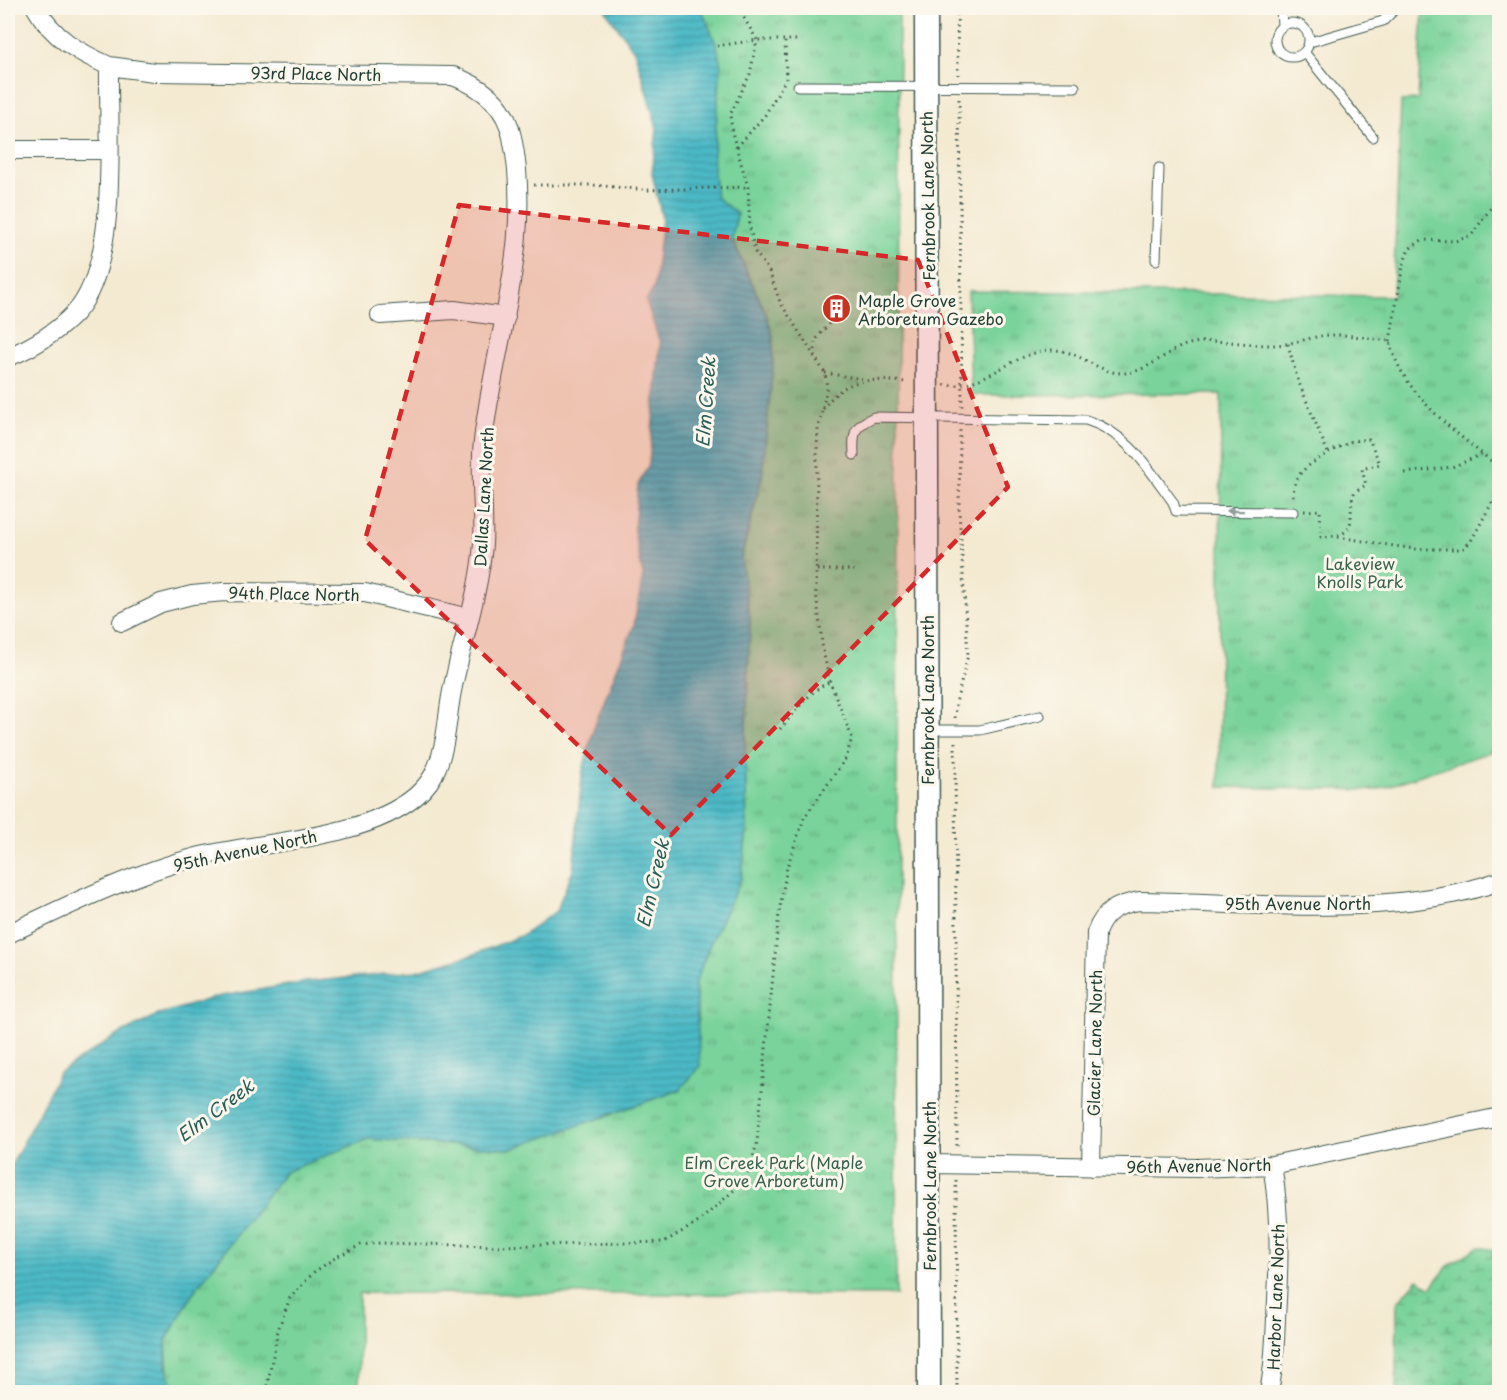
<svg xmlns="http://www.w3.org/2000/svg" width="1507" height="1400" font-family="'Playpen Sans',sans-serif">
	<defs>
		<pattern id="wetland-marsh" width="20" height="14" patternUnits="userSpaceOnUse" patternTransform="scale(1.5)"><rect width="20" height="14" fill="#79d39a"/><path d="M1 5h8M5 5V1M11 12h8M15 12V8" fill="none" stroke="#63ac7e"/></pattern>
		<pattern id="park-tufts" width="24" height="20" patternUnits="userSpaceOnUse" patternTransform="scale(1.5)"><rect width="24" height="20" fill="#79d39a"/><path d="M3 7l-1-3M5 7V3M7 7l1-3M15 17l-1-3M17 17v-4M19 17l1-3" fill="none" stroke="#63ac7e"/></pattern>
		<pattern id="water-rules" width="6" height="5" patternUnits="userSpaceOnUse" patternTransform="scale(1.5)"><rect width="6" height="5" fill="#4cb9c6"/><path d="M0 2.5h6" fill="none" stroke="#3f98a2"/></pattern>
	</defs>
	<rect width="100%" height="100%" fill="#fbf7ec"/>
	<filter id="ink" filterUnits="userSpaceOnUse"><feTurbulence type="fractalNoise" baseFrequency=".0167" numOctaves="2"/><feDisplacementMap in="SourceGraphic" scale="12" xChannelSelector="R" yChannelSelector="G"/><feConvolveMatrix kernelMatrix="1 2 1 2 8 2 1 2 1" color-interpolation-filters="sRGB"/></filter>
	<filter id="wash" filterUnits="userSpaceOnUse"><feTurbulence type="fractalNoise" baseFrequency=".008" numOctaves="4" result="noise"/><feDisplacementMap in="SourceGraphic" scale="24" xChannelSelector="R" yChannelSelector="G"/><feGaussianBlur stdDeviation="1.35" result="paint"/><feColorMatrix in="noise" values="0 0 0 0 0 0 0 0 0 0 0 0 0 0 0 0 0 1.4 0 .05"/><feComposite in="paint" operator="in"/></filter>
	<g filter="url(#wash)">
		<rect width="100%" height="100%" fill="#f4ead2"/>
		<path fill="url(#wetland-marsh)" stroke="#4c8867" stroke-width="1.5" d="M1478,1247L1499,1251V1392H1396L1397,1303L1418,1279L1431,1288L1448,1266Z"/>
		<path fill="url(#park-tufts)" stroke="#4c8867" stroke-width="1.5" d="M701,8H899L896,1295L359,1293V1392H175L168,1371L166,1340L195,1290L285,1172L368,1139L511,1149L564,1128L612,1115L698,1021L695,984L709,946L741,879L747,830L745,757L750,620L741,558L762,477L767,316L732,239L737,214L716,197L713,163L721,66Z
			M1423,8H1499V749L1376,790L1219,787L1221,394L971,395L968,291L1393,296L1401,101L1418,100Z"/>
		<path fill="url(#water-rules)" stroke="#367b7d" stroke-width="1.5" d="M604,8H701L717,46L721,66L713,162L716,197L737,214L732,239L767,316L773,336V366L762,477L741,558L750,620L745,757L747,830L741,879L709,946L695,984L700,1066L680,1090L511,1149L368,1139L285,1172L195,1290L166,1340V1366L175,1392H8V1172L59,1073L114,1037L158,1015L216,997L307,982L416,971L472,955L523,935L556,911L573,870L582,775L594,727L634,625L643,575L634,531L638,485L649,464L660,343L646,301L654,288L662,218L652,173L657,128L635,52Z"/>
	</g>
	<g filter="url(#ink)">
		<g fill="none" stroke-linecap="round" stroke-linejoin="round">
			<defs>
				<path id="service" d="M1281,8L1282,26
					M1275 40a17 17 0 1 1 34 0a17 17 0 1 1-34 0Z
					M1310,42L1383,21L1396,8
					M1304,52L1373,137
					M798,86L1075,87
					M1156,260L1159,168
					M854,455C853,433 853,426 874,417L1086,420C1128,433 1148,468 1173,502L1176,511L1293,512
					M927,730H980L1040,716"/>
				<path id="minor" d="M8,150H108
					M380,315L454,310L506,317
					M8,357C33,347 57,332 76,312C120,262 108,131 109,66C78,52 53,38 36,8
					M122,622L161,603L192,595L224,592L365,593L469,618
					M8,934C69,905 131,874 197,857C261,841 364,840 416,796C424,789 433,778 437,767C447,743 447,716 452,691C462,642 479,594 483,544C485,510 479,475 483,441C494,341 534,240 512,137C506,105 483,87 453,76L154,72L109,66
					M929,1164L1197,1168L1272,1165L1500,1117
					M1091,1167L1096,933C1104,911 1117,905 1139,901C1254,903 1390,919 1500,881
					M1269,1392C1274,1368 1275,1343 1276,1318C1279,1267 1281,1216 1272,1165"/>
				<path id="tertiary" d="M926,8L929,1392"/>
			</defs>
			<use href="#service" stroke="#3f574c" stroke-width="11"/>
			<use href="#minor" stroke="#3f574c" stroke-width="20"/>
			<use href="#tertiary" stroke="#3f574c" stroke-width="25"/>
			<path stroke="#3f574c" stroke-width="3" stroke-dasharray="1.5 4.5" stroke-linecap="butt" d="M957,8L958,75
				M717,46L757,40H798
				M959,99L962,408
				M737,147L765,115L786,79L785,40
				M534,185H592L648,190L748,187
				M1390,341L1403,265L1409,249L1422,240L1455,241L1471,236L1500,195
				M1288,344L1297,378L1328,453C1306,467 1292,473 1293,501
				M815,356V341L834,317
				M825,373L862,379
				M944,385C983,388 1006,359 1042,351C1076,344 1094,374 1124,373C1151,372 1168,347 1194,343C1222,338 1249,346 1276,345C1295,344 1312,336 1330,335C1350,334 1370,339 1390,341C1400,393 1460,436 1500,468
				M823,409C847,374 871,380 908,382
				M1405,473L1452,467L1483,454
				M1304,511L1320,510L1321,537C1365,536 1344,516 1355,491L1366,485L1362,469L1380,464L1369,439L1352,441L1328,453
				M1338,537L1414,549H1463L1471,541L1500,488
				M817,570H854
				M955,718L956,703L968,655L959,510L960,429
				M780,729C795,713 810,689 830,682
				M955,742L957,1150
				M956,1180L957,1392
				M266,1392L278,1330L290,1298L314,1272L338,1256L361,1245L380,1243L498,1246L664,1242L697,1223L741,1184L750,1170L757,1142L779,913L787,867L804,818L846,758L852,738L830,682L823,651L816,592L817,449L818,429L827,388L825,373L780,302L769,271L755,252L750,228L748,187L733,136L730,115L750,74L757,40L738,8"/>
			<use href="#service" stroke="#fff" stroke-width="9"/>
			<use href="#minor" stroke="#fff" stroke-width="18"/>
			<use href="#tertiary" stroke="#fff" stroke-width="22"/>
		</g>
		<defs><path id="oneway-solid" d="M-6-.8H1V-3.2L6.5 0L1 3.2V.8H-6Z" transform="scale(1.5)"/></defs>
		<use fill="#8f9e9a" href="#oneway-solid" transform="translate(1235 511) rotate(-179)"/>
	</g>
	<path fill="#d62828" fill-opacity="0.2" stroke="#d62828" stroke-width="4.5" stroke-dasharray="12 8" stroke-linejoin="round" d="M459,205L918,260L1008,487L671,835L365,540Z"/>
	<defs>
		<symbol id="building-disc" viewBox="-11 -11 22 22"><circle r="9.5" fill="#c8321e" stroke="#fbf7ec"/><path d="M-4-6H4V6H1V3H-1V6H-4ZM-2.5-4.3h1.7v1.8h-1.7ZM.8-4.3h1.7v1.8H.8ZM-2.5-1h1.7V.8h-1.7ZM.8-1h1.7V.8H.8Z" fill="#fff"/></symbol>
	</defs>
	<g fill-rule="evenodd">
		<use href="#building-disc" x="820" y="292" width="33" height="33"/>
	</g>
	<g text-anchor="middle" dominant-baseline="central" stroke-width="6" stroke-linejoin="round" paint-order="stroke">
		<g font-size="16" fill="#1f3d34" stroke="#fbf7ec">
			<text transform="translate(316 73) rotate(1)">93rd Place North</text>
			<text transform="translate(927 196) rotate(-91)">Fernbrook Lane North</text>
			<text transform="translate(483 497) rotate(-87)">Dallas Lane North</text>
			<text transform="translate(294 593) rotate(1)">94th Place North</text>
			<text transform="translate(927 700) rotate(-90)">Fernbrook Lane North</text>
			<text transform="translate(245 850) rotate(-12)">95th Avenue North</text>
			<text x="1298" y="903">95th Avenue North</text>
			<text transform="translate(1094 1043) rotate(-89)">Glacier Lane North</text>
			<text transform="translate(1199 1165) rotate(-1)">96th Avenue North</text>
			<text transform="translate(929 1186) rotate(-90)">Fernbrook Lane North</text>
			<text transform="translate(1275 1297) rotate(-88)">Harbor Lane North</text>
		</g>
		<g font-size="16" fill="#1f3d34" stroke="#fbf7ec" text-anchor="start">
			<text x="858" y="300">Maple Grove<tspan x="858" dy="18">Arboretum Gazebo</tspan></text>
		</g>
		<g font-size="16" fill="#36624e" stroke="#fbf7ec">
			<text x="1360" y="563">Lakeview<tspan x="1360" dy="18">Knolls Park</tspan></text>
			<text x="774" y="1162">Elm Creek Park (Maple<tspan x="774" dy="18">Grove Arboretum)</tspan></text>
		</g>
		<g font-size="18" font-style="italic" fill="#2a5c58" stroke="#fbf7ec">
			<text transform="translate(705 402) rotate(-86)">Elm Creek</text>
			<text transform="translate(652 883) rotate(-77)">Elm Creek</text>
			<text transform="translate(215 1110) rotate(-37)">Elm Creek</text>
		</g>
	</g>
	<rect width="1507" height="1400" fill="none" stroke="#fbf7ec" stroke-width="30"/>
</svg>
